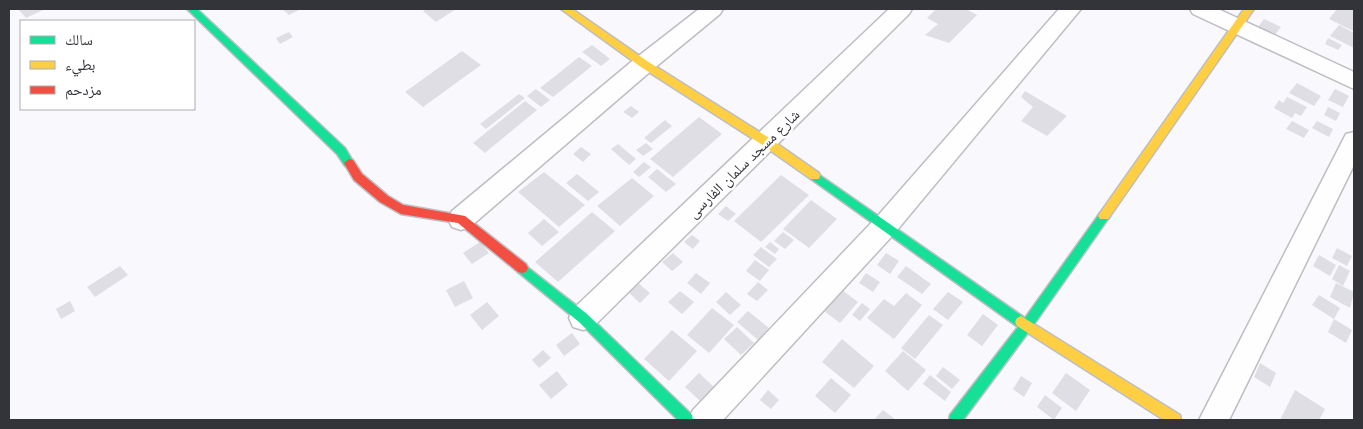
<svg xmlns="http://www.w3.org/2000/svg" width="1363" height="429" font-family="'Noto Sans','Noto Naskh Arabic',sans-serif">
	<rect width="100%" height="100%" fill="#f8f8fd"/>
	<path fill="#dedee4" d="M18,9H45L26,18Z
		M282,9H301L289,15Z
		M427,9H456L436,22L423,11Z
		M936,9H966L977,15L949,43L925,35L938,24L927,18Z
		M1337,9L1354,10L1353,31L1329,19Z
		M1264,19L1281,27L1275,35L1258,27Z
		M1339,25L1354,33V48L1330,36Z
		M289,32L293,37L280,44L276,38Z
		M1328,38L1342,45L1338,50L1325,44Z
		M592,45L610,59L601,66L582,52Z
		M462,51L481,65L423,107L405,92Z
		M579,57L592,66L553,97L540,88Z
		M1297,83L1321,96L1314,106L1289,93Z
		M536,89L550,100L541,107L527,96Z
		M1335,89L1349,96L1343,107L1328,100Z
		M1025,91L1067,116L1047,136L1021,121L1033,107L1021,97Z
		M519,94L525,98L486,129L480,124Z
		M1287,97L1307,107L1301,116L1295,113L1292,118L1274,108L1279,100L1283,103Z
		M525,101L537,110L485,153L473,143Z
		M631,106L639,112L632,118L623,112Z
		M1328,107L1340,113L1336,121L1324,115Z
		M699,117L722,134L673,177L650,159Z
		M665,120L672,126L651,143L644,138Z
		M1292,121L1309,130L1304,138L1286,129Z
		M1317,121L1333,129L1329,137L1312,128Z
		M646,143L653,149L643,156L636,150Z
		M618,144L636,159L629,165L611,149Z
		M581,147L591,154L583,162L573,154Z
		M644,162L651,167L639,177L633,172Z
		M657,169L676,184L666,192L648,177Z
		M544,172L585,205L559,227L518,192Z
		M577,174L599,192L588,201L566,183Z
		M781,175L809,195L761,242L734,221Z
		M632,178L654,196L620,226L597,206Z
		M811,200L837,219L809,248L783,229Z
		M726,206L736,214L728,221L718,214Z
		M592,212L615,231L558,282L535,262Z
		M544,219L559,232L542,246L528,233Z
		M783,232L794,240L785,249L774,241Z
		M692,235L700,241L693,249L684,242Z
		M480,242L489,253L472,264L463,253Z
		M770,242L779,249L775,254L765,247Z
		M761,247L777,259L769,267L753,255Z
		M1337,248L1352,256L1347,266L1332,258Z
		M673,253L683,262L672,271L662,262Z
		M886,253L899,261L890,274L877,265Z
		M1319,255L1336,265L1330,276L1313,266Z
		M755,260L769,270L760,281L746,271Z
		M1339,265L1350,271L1343,286L1332,279Z
		M120,266L128,275L95,297L87,287Z
		M906,266L931,284L922,294L897,277Z
		M696,273L710,283L701,294L687,283Z
		M866,273L880,282L873,292L859,283Z
		M464,281L473,298L455,307L446,290Z
		M758,282L768,290L757,301L747,294Z
		M638,283L650,293L640,303L628,292Z
		M1336,283L1354,292L1350,308L1330,297Z
		M842,290L858,302L840,323L824,311Z
		M680,291L694,302L682,314L668,302Z
		M726,292L741,305L730,315L716,302Z
		M948,292L963,302L948,320L933,309Z
		M906,293L922,305L894,339L867,318L884,299L894,306Z
		M1319,295L1340,308L1334,319L1312,305Z
		M70,301L75,311L61,319L56,309Z
		M487,302L499,316L482,330L470,315Z
		M862,303L870,309L860,321L852,315Z
		M712,308L734,325L709,353L687,335Z
		M748,311L769,328L758,340L737,322Z
		M983,314L998,325L982,346L967,335Z
		M929,315L943,325L915,359L901,348Z
		M1334,319L1352,330L1346,343L1328,332Z
		M737,327L754,343L741,355L724,339Z
		M672,330L697,351L669,381L644,359Z
		M572,333L580,344L564,356L556,345Z
		M842,339L874,366L854,388L822,362Z
		M543,350L551,358L539,368L532,360Z
		M903,351L926,370L908,391L885,371Z
		M1260,363L1276,373L1270,387L1254,377Z
		M943,367L960,380L952,389L936,376Z
		M557,371L568,385L551,399L539,385Z
		M699,373L714,387L700,401L685,387Z
		M1066,373L1090,390L1076,411L1052,393Z
		M930,375L951,392L945,401L923,384Z
		M1021,376L1032,383L1024,397L1013,389Z
		M831,378L851,395L835,413L815,396Z
		M768,390L779,400L771,409L760,400Z
		M1295,390L1325,409L1319,420H1280Z
		M1045,395L1062,408L1054,420L1037,407Z
		M883,410L896,420H874Z"/>
	<g fill="none" stroke-linecap="round" stroke-linejoin="round">
		<defs>
			<path id="street" d="M699,9H723L720,14L652,70L470,227L461,230L452,227L448,219L452,211L636,58Z
				M889,9H912L909,14L593,327L583,330L573,327L569,318L573,309Z
				M1059,9H1081L893,235L723,420H688L693,410L875,219Z
				M1190,9H1218L1354,72V89L1193,14Z
				M1354,132V165L1229,420H1199L1346,134Z"/>
			<path id="fast" d="M187,9H197L345,148L354,163L353,166H345L337,154Z
				M815,172L1025,318L1100,213H1108L1110,216L1030,330L963,420H949L950,415L1018,327L811,179L810,176L811,173Z
				M522,263L587,314L692,415L693,420H678L579,322L518,272L516,268L518,264Z"/>
			<path id="slow" d="M561,9H572L647,61L769,138L819,173L820,176L819,179H811L761,144L641,67Z
				M1244,9H1254L1108,219H1100L1098,216L1100,213Z
				M1021,316L1180,415L1181,420H1164L1017,326L1015,322L1017,318Z"/>
			<path id="jam" d="M349,159L353,160L362,174L388,196L403,205L465,216L526,264L528,268L526,272L522,273L518,272L458,223L401,214L380,202L354,180L344,163Z"/>
		</defs>
		<use href="#street" stroke="#bdbdc3" stroke-width="3"/>
		<use href="#fast" stroke="#bdbdc3" stroke-width="3"/>
		<use href="#slow" stroke="#bdbdc3" stroke-width="3"/>
		<use href="#jam" stroke="#bdbdc3" stroke-width="3"/>
		<use href="#street" fill="#fefeff" fill-rule="evenodd"/>
		<use href="#fast" fill="#16e098" fill-rule="evenodd"/>
		<use href="#slow" fill="#ffcf43" fill-rule="evenodd"/>
		<use href="#jam" fill="#f24e42" fill-rule="evenodd"/>
	</g>
	<g text-anchor="middle" dominant-baseline="central" stroke-width="5" stroke-linejoin="round" paint-order="stroke">
		<g font-size="15" fill="#33333a" stroke="#fff">
			<text transform="translate(743 163) rotate(-44)">شارع مسجد سلمان الفارسى</text>
		</g>
	</g>
	<rect width="1363" height="429" fill="none" stroke="#33333a" stroke-width="20"/>
	<rect x="20" y="20" width="175" height="90" fill="#ffffff" stroke="#adadb0"/>
	<rect x="30" y="36" width="25" height="8" fill="#16e098" stroke="#adadb0"/>
	<text x="65" y="45" font-size="15" fill="#33333a">سالك</text>
	<rect x="30" y="61" width="25" height="8" fill="#ffcf43" stroke="#adadb0"/>
	<text x="65" y="70" font-size="15" fill="#33333a">بطيء</text>
	<rect x="30" y="86" width="25" height="8" fill="#f24e42" stroke="#adadb0"/>
	<text x="65" y="95" font-size="15" fill="#33333a">مزدحم</text>
</svg>
